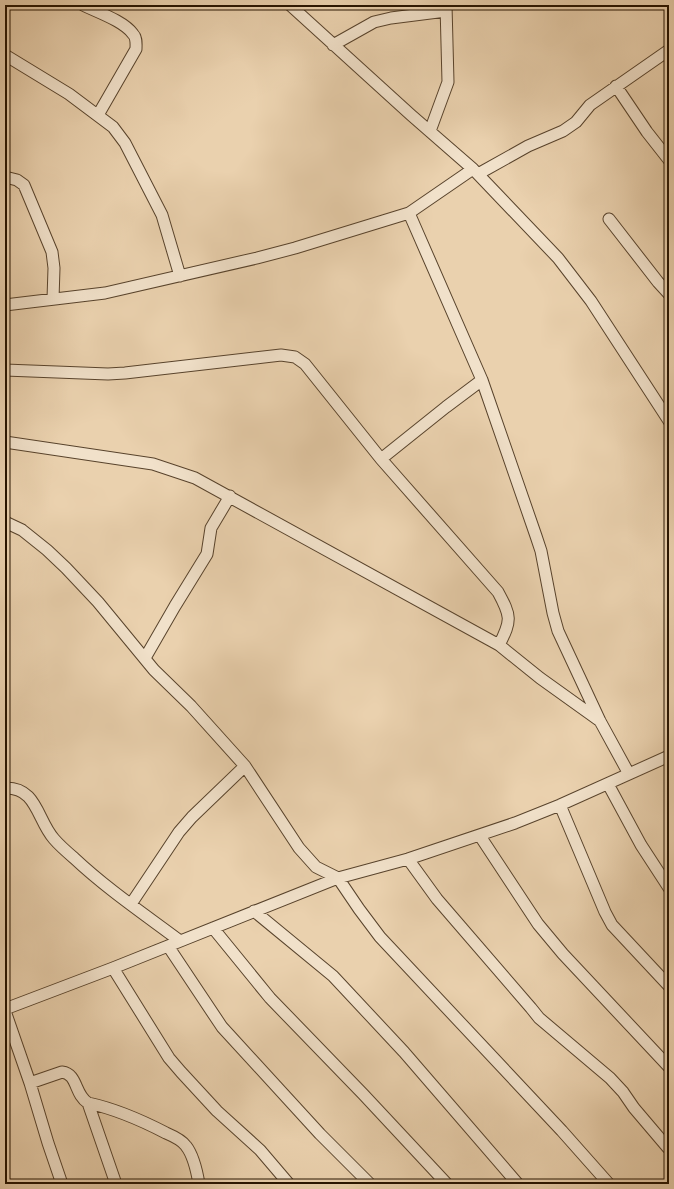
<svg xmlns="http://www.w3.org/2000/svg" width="674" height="1189" font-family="Vollkorn,serif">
	<rect width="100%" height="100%" fill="#ead1ae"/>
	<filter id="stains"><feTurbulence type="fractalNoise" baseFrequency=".005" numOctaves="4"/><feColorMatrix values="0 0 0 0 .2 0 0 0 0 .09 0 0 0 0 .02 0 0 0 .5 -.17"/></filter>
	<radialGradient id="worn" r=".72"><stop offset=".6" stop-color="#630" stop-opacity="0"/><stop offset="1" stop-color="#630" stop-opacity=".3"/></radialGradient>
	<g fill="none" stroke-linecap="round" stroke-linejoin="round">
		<defs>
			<path id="street" d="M83,5C97,12 124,21 133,34C137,38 136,44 136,49L98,115
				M290,5L411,115L473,169L558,258L591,301L669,421
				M333,45L374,22L391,18L446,11
				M5,55L69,94L113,127L125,143L162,215L180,276
				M616,86L647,132L669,160
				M430,131L448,82L446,5
				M478,174L528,146L563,131L576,122L590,105L669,50
				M5,177L17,180L24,185L52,252L54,268L53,299
				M409,213L482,380L536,536L541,551L553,613L558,631L600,721L629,774
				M609,219L658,282L669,294
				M5,305L105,293L257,258L295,248L409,213L473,169
				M5,370L108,374L125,373L281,355L295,357L305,364L381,459L498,592C511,616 512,620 499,645
				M5,442L153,464L195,478L499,645L540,678L600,721
				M381,459L446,407L482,380
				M5,522L22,530L47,550L66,568L98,602L154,670L191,706L245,766L299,848L316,867L338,878L359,909L380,937L562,1131L609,1184
				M145,658L175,606L207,554L211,528L230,496
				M608,784L641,845L669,888
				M5,788C37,787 37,820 54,839C60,846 67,852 74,858C107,889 144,914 180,941
				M560,805L605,912L612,925L669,986
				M480,836L538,924L563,954L669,1067
				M408,859L437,899L531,1008L539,1018L610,1078L623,1092L634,1108L668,1148
				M131,904L179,832L192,817L245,766
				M254,911L333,976L404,1052L518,1184
				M213,928L270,998L363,1094L447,1184
				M168,946L222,1027L320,1134L370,1184
				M113,968L169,1058L181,1072L217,1111L260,1150L289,1184
				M5,1009L113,968L338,878L408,859L515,823L560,805L669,756
				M5,1011L30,1083L48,1143L62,1184
				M30,1083L62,1072C78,1074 74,1094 88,1103L116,1184
				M88,1103C116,1109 141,1120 166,1133C173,1136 182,1140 186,1146C194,1156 197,1172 199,1184"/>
		</defs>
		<use href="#street" stroke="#58432c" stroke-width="13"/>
		<use href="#street" stroke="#f1e1ca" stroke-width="11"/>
	</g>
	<rect width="674" height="1189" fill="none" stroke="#ead1ae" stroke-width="20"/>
	<rect x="6" y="6" width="662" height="1177" fill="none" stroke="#271400" stroke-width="2"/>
	<rect x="10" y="10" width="654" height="1169" fill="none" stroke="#271400"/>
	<rect width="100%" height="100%" filter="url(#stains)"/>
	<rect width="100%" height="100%" fill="url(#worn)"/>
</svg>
